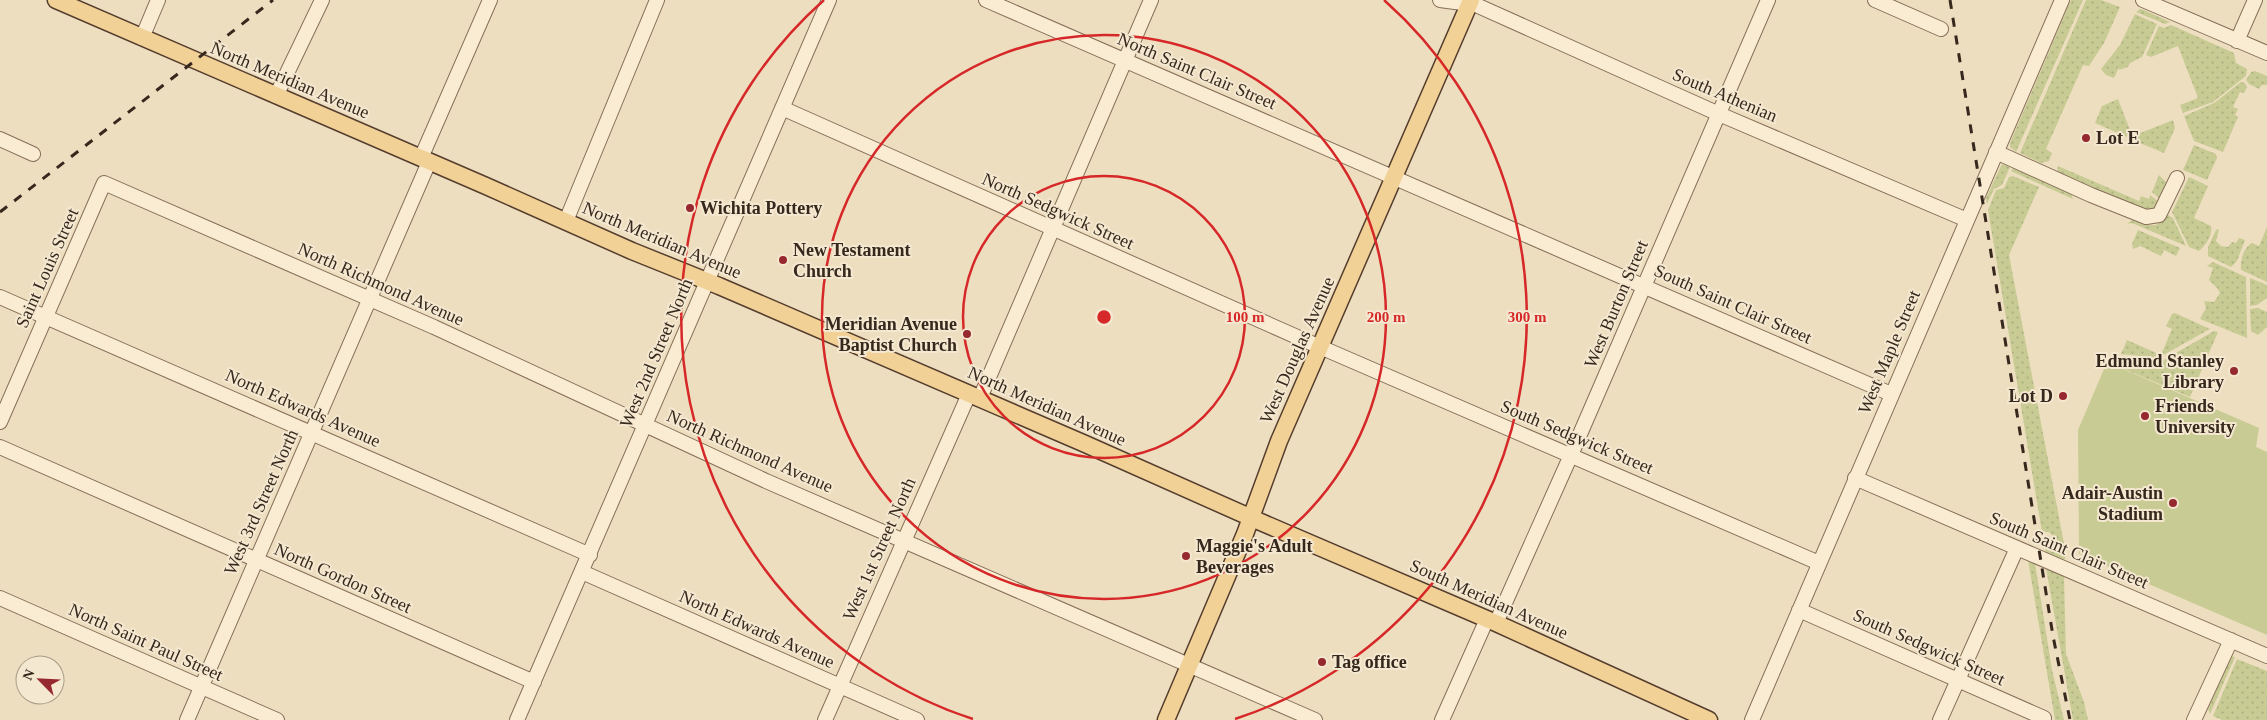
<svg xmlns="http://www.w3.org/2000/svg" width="2267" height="720" font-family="'Times New Roman',serif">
	<defs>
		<pattern id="grass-dots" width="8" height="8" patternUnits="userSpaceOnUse" patternTransform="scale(1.25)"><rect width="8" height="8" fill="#c8cc94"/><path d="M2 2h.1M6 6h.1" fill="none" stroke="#acaf7f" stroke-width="1.8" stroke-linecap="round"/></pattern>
	</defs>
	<rect width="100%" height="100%" fill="#eedec0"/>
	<path fill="url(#grass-dots)" d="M2071,0H2083L2016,152L2010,147V143Z
		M2086,0H2101L2120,7L2104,43L2089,66L2083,65L2046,149L2052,153L2049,161L2041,163L2020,153Z
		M2140,9L2144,10L2170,22L2165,24L2136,12Z
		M2135,14L2157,24L2142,57L2130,63L2128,67L2119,70V67L2114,78L2106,75L2101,69L2120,45Z
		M2171,25L2234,53L2236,63L2247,69L2246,76L2213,102L2183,113L2180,105L2198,98L2178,46L2151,57L2146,55L2159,26L2164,28Z
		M2255,71L2267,76V85H2262L2259,89L2249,84L2246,80L2251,72Z
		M2241,82L2245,83L2247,87L2244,93L2240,92L2233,107L2238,109L2235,115L2238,117L2223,152L2194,141L2184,116L2214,103Z
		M2118,99L2130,130L2127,137L2095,123L2102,106Z
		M2173,120L2175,128L2164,153L2135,141L2138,134Z
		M2194,145L2216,154L2217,158L2207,180L2183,170Z
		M2002,164L2010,167L2002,185L1994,189L1987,204L1986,198Z
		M2058,166L2139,201L2141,196L2149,199L2150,195L2159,202L2155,211L2149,213L2057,173Z
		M2013,168L2071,193L2073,199L2011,171Z
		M2159,175L2166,182L2160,199L2152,192Z
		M2013,176L2039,187L2009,255L2066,554L2065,559L2062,560L2046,553L2044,543H2050L2053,536L2049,532H2042L1988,210L1996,190L2004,188L2009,177Z
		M2189,177L2208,186L2194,218L2211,226C2213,235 2206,245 2199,251L2189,247L2172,212Z
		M2168,215L2173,218L2186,246L2132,223L2127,224L2132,220L2144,225H2156Z
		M2267,227V282L2241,270C2240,261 2243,248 2252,243L2259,246Z
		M2219,229L2216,241L2221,246L2228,247L2232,242L2236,243L2239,238L2245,240L2237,261L2231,267L2208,256V247L2216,230Z
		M2138,230L2180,248L2176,256L2164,250L2161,256L2140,246L2133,249L2132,244Z
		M2213,262L2246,277L2247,338L2200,319L2206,308L2204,301L2214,302L2220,293L2217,288L2209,280L2213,268L2207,266Z
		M2250,278L2267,285V298L2257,305L2250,306Z
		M2258,308L2267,312V327L2258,335L2251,331L2250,309Z
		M2175,313L2210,329L2158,358L2121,354L2127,340L2161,355L2172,329L2166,326L2172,314Z
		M2214,331L2218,332L2190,397L2110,363L2113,355L2162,361Z
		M2028,560L2035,563L2052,670L2064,720H2055Z
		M2046,568L2064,575L2066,654L2084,702L2088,720H2073Z
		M2231,656L2235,657L2210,714L2208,709Z
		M2237,659L2267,671V720H2222L2213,716Z"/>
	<path fill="#c8cc94" d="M2107,362L2259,428L2256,447L2267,452V635L2079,554L2078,430Z"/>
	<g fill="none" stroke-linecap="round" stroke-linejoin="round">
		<defs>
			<path id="minor" d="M986,0L1891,394
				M1440,0L1470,4
				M1465,0L1719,114L1967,220
				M1875,0L1941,29
				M2143,0L2267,53
				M142,38L158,0
				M2237,41L2255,0
				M276,96L322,0
				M782,108L1304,340L1819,563
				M0,139L33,154
				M1996,152L2091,195L2146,217L2159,215L2177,178
				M421,158L490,0
				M566,221L657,0
				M0,297L590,555
				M980,398L1151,0
				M0,422L104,183L434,327L766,481L1315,720
				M0,447L534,682
				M1855,478L2267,656
				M582,572L917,720
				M0,598L277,720
				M1799,610L2044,718
				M1496,623L1571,455L1768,0
				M187,720L429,162
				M517,720L829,0
				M825,720L969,394
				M1442,720L1487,619
				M1752,720L2062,0
				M1940,720L2017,548
				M2194,720L2231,640"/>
			<path id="major" d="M56,0L486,186L632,251L719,286L1083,443L1263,523L1496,623L1709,720
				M1166,720L1245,534L1279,441L1471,0"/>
		</defs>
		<use href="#minor" stroke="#876e58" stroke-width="16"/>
		<use href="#major" stroke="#543d2d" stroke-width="19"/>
		<use href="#minor" stroke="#f9ecd3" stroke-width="14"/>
		<use href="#major" stroke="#f2d197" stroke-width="16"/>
		<path stroke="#36281d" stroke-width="3" stroke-dasharray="9 9" stroke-linecap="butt" d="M1950,0L2053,636L2070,720
			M0,212L273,0"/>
	</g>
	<g fill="none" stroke="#d62828" stroke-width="2.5">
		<circle cx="1104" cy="317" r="141"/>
		<circle cx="1104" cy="317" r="282"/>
		<path d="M973 719A423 423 0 0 1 824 0M1384 0A423 423 0 0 1 1235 719"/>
	</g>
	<g fill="#96282f" stroke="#f5e8d0" stroke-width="2">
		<circle cx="2086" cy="138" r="5"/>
		<circle cx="690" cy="208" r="5"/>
		<circle cx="783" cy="260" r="5"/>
		<circle cx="967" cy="334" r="5"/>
		<circle cx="2234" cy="371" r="5"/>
		<circle cx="2063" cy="396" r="5"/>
		<circle cx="2145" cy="416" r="5"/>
		<circle cx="2173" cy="503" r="5"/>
		<circle cx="1186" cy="556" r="5"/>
		<circle cx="1322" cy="662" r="5"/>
	</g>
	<g text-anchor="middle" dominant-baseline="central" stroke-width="4" stroke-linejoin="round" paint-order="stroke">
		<g font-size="18" fill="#36281d" stroke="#f5e8d0">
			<text transform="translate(1197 71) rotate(23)">North Saint Clair Street</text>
			<text transform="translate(290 80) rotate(23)">North Meridian Avenue</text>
			<text transform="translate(1725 95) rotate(23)">South Athenian</text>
			<text transform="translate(1058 211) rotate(24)">North Sedgwick Street</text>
			<text transform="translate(662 240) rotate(23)">North Meridian Avenue</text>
			<text transform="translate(47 268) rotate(-66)">Saint Louis Street</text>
			<text transform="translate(381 284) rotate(24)">North Richmond Avenue</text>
			<text transform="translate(1616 304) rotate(-67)">West Burton Street</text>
			<text transform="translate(1733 304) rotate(24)">South Saint Clair Street</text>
			<text transform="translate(1297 350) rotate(-66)">West Douglas Avenue</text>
			<text transform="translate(1889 352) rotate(-67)">West Maple Street</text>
			<text transform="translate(656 353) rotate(-67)">West 2nd Street North</text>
			<text transform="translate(1047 406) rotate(24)">North Meridian Avenue</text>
			<text transform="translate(303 408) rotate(24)">North Edwards Avenue</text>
			<text transform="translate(1577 437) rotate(23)">South Sedgwick Street</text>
			<text transform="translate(750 451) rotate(24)">North Richmond Avenue</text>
			<text transform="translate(261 502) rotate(-66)">West 3rd Street North</text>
			<text transform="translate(879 549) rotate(-66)">West 1st Street North</text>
			<text transform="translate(2069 550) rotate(23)">South Saint Clair Street</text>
			<text transform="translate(343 578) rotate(24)">North Gordon Street</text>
			<text transform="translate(1489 599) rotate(24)">South Meridian Avenue</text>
			<text transform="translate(757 629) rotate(24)">North Edwards Avenue</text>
			<text transform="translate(146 642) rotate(24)">North Saint Paul Street</text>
			<text transform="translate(1929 647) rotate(24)">South Sedgwick Street</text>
		</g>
		<g font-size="18" font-weight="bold" fill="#36281d" stroke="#f5e8d0" text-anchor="start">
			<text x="2096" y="138">Lot E</text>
			<text x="700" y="208">Wichita Pottery</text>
			<text x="793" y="250">New Testament<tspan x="793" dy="21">Church</tspan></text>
			<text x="957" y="324" text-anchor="end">Meridian Avenue<tspan x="957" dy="21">Baptist Church</tspan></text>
			<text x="2224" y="361" text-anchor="end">Edmund Stanley<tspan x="2224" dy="21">Library</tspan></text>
			<text x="2053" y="396" text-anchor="end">Lot D</text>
			<text x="2155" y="406">Friends<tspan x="2155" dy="21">University</tspan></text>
			<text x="2163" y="493" text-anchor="end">Adair-Austin<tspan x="2163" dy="21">Stadium</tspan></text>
			<text x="1196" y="546">Maggie's Adult<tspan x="1196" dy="21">Beverages</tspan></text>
			<text x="1332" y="662">Tag office</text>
		</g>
	</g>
	<circle cx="1104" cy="317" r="8" fill="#d62828" stroke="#f5e8d0" stroke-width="2.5"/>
	<g font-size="15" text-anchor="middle" font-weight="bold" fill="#d62828" stroke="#f5e8d0" stroke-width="4" stroke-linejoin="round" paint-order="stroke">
		<text x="1245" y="322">100 m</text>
		<text x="1386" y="322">200 m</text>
		<text x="1527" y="322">300 m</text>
	</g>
	<g transform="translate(40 680) rotate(294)"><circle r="24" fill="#f5e8d0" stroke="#a99b88"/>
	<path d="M0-4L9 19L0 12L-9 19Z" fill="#96282f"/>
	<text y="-8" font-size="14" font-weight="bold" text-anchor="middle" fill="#36281d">N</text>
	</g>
</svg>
